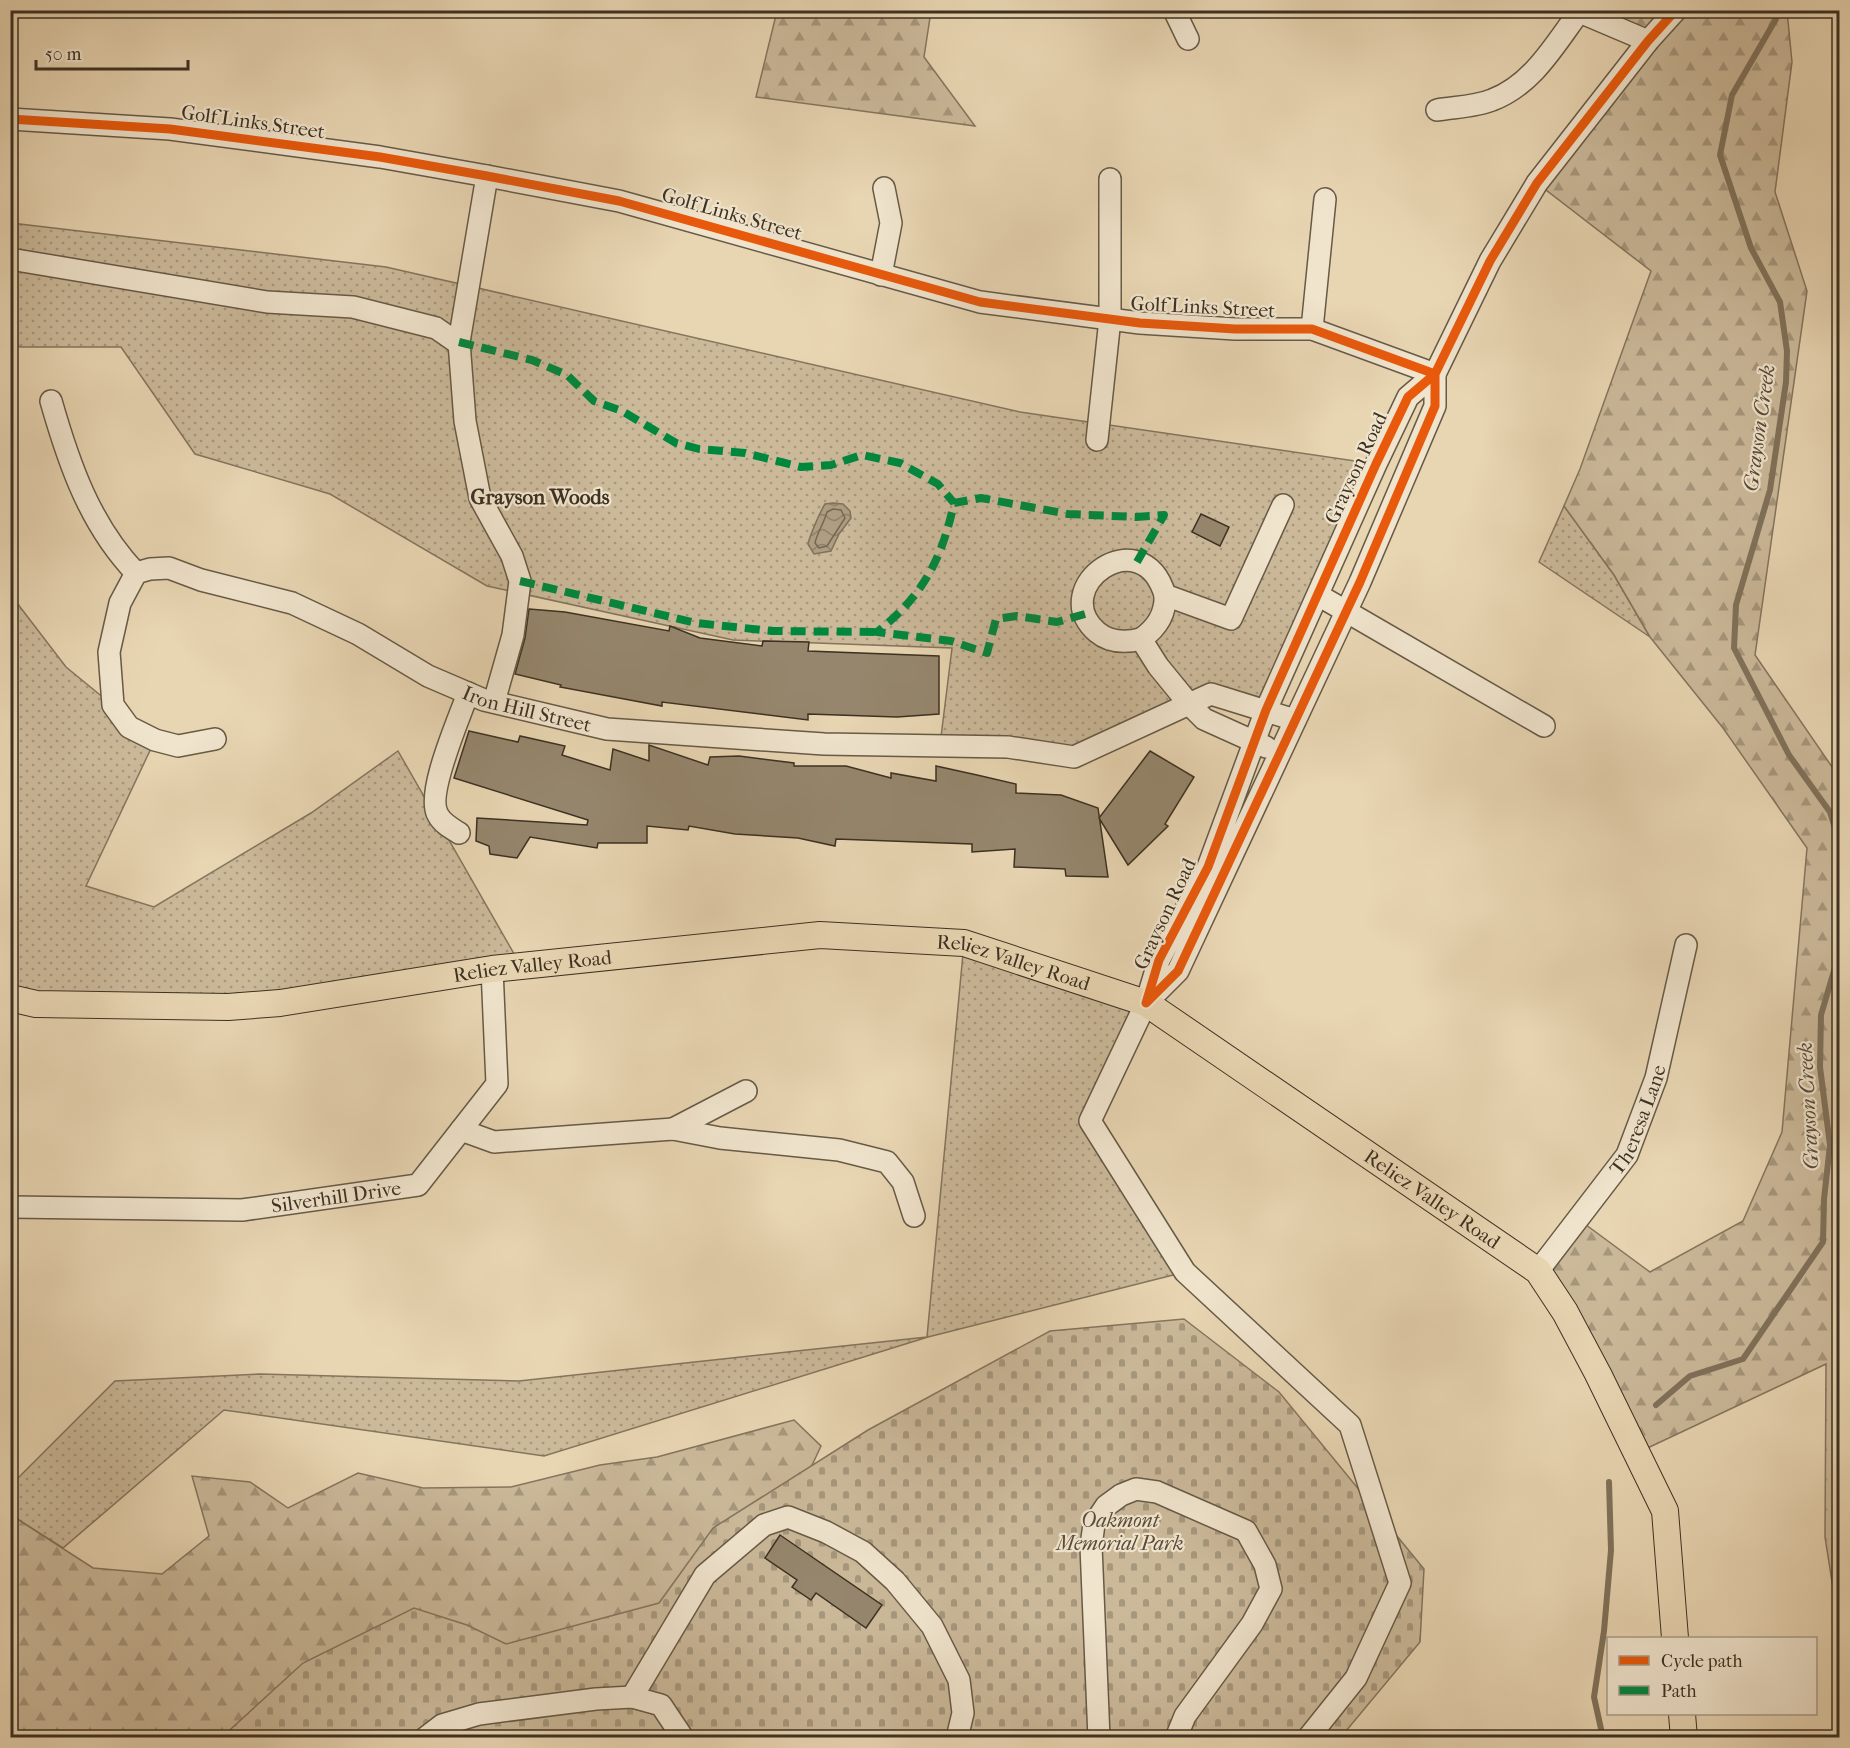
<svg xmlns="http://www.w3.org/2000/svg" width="1850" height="1748" font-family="'IM FELL French Canon',serif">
	<defs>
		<pattern id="grass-dots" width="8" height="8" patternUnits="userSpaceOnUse" patternTransform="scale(1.5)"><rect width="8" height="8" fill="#cbb99a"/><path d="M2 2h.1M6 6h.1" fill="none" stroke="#a6977d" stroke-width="1.8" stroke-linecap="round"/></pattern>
		<pattern id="forest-firs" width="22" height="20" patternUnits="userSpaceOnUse" patternTransform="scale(1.5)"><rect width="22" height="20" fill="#cbb99a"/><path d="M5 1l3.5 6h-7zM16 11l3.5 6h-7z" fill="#a6977d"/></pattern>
		<pattern id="cemetery-stones" width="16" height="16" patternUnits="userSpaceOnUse" patternTransform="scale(1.5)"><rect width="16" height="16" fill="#cbb99a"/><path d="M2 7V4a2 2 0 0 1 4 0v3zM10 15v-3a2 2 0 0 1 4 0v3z" fill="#a6977d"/></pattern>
		<pattern id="water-waves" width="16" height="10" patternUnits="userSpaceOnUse" patternTransform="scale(1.5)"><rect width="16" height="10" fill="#ae9d81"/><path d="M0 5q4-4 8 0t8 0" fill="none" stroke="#8f8169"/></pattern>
	</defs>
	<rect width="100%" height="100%" fill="#e8d5b2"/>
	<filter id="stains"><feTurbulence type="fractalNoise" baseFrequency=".00333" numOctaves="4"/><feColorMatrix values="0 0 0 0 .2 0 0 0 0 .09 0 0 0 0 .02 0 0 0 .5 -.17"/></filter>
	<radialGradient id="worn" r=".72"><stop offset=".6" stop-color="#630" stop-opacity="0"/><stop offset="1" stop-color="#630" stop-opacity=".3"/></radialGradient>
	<path fill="url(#grass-dots)" stroke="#84755e" stroke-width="1.5" d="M11,223L386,267L1020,412L1376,464L1267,708L1209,692L1074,757L940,745L952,648L733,640L487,586L330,494L195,454L121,347H20L11,342Z
		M1564,506L1614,575L1650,637L1539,562Z
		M17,603L66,667L155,740L86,886L154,907L311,813L398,751L521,966L280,1003L11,998L10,606Z
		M964,943L1146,1003L1090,1121L1185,1272L928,1337L544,1456L224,1410L63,1548L11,1515V1485L115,1381L260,1374L519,1381L927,1337Z"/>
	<path fill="url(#forest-firs)" stroke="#84755e" stroke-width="1.5" d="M777,11H931L924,57L975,126L756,97Z
		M1580,11H1787L1792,62L1775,192L1807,291L1755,655L1839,777V1626L1825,1537L1826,1364L1637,1453L1538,1271L1578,1219L1650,1272L1743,1221L1782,1132L1807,848L1723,728L1650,637L1614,575L1564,506L1580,469L1651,271L1537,183L1648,41Z
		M794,1420L821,1446L788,1517L661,1653L257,1737L11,1738V1515L93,1568L162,1574L209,1536L192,1476L250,1482L288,1508L358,1473L423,1488L511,1487L600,1465L657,1457Z"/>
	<path fill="url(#cemetery-stones)" stroke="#84755e" stroke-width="1.5" d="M1184,1319L1279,1392L1424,1569L1420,1642L1341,1737L221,1738L303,1663L414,1608L467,1625L506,1644L659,1603L713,1528L868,1430L1050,1331Z"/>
	<path fill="url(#water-waves)" stroke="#80725b" stroke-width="1.5" d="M833,503L843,504L850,511L851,518L839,534L831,551L814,554L808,544C810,535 820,512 825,504Z"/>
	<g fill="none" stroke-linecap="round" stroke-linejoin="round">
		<path stroke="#756752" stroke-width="1.5" d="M833,509L841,510L845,518L827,546L819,548L815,543C817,533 824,523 827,512Z"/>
		<path stroke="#80725b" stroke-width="6" d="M1773,10L1776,19L1732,95L1720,155L1751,248L1780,302L1787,351L1786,382L1770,490L1736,605L1734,648L1789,755L1830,812L1840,845
			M1656,1405L1690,1376L1743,1359L1823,1242L1824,1199L1830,1145L1820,1067L1821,1015L1838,957L1837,895L1840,873
			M1603,1738L1594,1697L1604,1631L1611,1550L1609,1482"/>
	</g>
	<path fill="#95866d" stroke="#3c3122" stroke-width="1.5" d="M1201,514L1229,527L1220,546L1192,532Z
		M529,609L565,612L669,631L670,626L700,638L762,646L763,641L809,642L808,651L939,656V714L897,717L808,714V720L662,702V706L560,687L561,685L515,674L525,638Z
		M469,731L518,742L520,736L565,746L562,755L610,770L613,749L649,761V745L708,765L710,757L739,756L794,763V766H846L891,778V773L936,781V766L977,775L1016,784V793L1061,795L1098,808L1108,877L1066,876L1065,869L1014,867L1015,849L972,852V844L836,839L835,846L798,838L735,834L689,826L688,830L647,826V843H598L597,848L530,837L517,858L490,854L489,846L476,841L477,818L587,825L588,820L454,778Z
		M1150,751L1194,777L1165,824L1168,826L1128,865L1099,818Z
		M780,1535L882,1605L866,1628L816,1593L811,1600L792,1587L797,1580L765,1558Z"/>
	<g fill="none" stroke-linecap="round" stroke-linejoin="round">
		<defs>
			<g id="minor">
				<path d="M1174,10L1188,39"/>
				<path d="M1575,10L1648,41"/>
				<path d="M1437,110C1454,107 1475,107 1492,100C1532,85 1554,46 1579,12"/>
				<path d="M10,119L170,129L380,157L487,176L619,201L980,302L1140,323L1235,329H1312L1435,374L1490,261L1537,183L1648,41L1676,10"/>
				<path d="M487,176L459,342L465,421L480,498L512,556L520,581L513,635L494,702"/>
				<path d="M10,259L267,302L353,307L436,328L459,344"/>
				<path d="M881,275L891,223L884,188"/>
				<path d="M1312,329L1325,199"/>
				<path d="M51,401C69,464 90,525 136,573"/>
				<path d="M1097,440L1110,319V179"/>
				<path d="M1318,595L1544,726"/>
				<path d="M1141,639C1157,628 1166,614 1165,595"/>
				<path id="s1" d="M215,739L178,746L155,740L129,727L113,705L109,652L120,603L136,573L150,569L169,568L201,580L292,603L358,634L428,676L484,700L607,729L824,744L1008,747L1074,757L1189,704L1158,666L1141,639C1125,643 1110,643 1097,632C1046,587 1142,518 1165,595L1231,619L1283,505"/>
				<path d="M1266,747L1204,719L1189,704L1211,694L1295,720"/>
				<path d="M459,833C451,828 442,823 438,815C425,794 460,717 468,693"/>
				<path d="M1146,1003L1178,971L1360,582L1435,406V374L1408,397L1376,464L1266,710L1208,867L1159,960L1146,1003L1090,1121L1185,1272L1350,1425L1400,1583L1356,1678L1308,1738"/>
				<path d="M673,1129L746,1091"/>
				<path d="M461,1130L494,1142L673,1129L720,1138L839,1150L887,1162L903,1182L914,1216"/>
				<path id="s2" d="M10,1207L242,1210L418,1185L497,1084L492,969"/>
				<path id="s3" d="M1538,1271L1627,1155L1656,1078L1686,945"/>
				<path d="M632,1697L705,1575L764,1525L788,1517L826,1532L863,1552L895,1581L932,1626L959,1680L963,1713L957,1738"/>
				<path d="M425,1738L442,1725L479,1714L596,1699L632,1697L661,1705L683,1738"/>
				<path d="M1099,1738L1091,1546L1094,1524L1106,1506L1121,1495L1136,1489L1157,1492L1246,1531L1265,1565L1271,1589L1252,1624L1185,1716L1176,1738"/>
			</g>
			<g id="major">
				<path id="s4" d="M10,998L36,1004L228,1007L280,1003L492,969L820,935L964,943L1146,1003L1538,1271L1565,1312L1598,1374L1665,1511L1675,1638"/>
				<path d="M1682,1714L1684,1738"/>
			</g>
		</defs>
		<use href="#minor" stroke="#675a46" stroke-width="24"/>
		<use href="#major" stroke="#3c3122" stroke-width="28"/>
		<use href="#minor" stroke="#f0e4cd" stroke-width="21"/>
		<use href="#major" stroke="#e8d5b2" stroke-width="26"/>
		<path stroke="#00873e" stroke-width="8" stroke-dasharray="15 8" stroke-linecap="butt" d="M459,342L532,360L567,375L594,401L622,411L676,443L699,449L745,453L801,467L831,465L862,455L900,463L938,484L954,503
			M520,581L696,623L772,631L877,632
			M1085,614L1057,622L1017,616L996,619L987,653L951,641L877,632C923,596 942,559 954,503L981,498L1068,514L1136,517L1164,515L1137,562"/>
		<defs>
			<path id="cycleway" d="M10,119L170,129L380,157L487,176L619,201L980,302L1140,323L1235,329H1312L1435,374L1490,261L1537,183L1648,41L1676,10
				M1435,374V406L1360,582L1178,971L1146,1003L1159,960L1208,867L1266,710L1376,464L1408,397Z"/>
		</defs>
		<use href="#cycleway" stroke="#f0e4cd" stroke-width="13"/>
		<use href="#cycleway" stroke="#e8590c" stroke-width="9"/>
	</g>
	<g text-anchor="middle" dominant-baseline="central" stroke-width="4.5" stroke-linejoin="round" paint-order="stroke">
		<g font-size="20" fill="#3c3122" stroke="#f0e4cd">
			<text transform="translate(253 122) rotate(8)">Golf Links Street</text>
			<text transform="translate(732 214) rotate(16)">Golf Links Street</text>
			<text transform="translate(1203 307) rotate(3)">Golf Links Street</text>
			<text transform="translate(1356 468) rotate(-65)">Grayson Road</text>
			<text stroke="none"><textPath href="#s1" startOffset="676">Iron Hill Street</textPath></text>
			<text transform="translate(1165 914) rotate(-65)">Grayson Road</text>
			<text stroke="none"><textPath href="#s4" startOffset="1012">Reliez Valley Road</textPath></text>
			<text stroke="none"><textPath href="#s4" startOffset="526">Reliez Valley Road</textPath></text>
			<text stroke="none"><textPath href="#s3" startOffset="183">Theresa Lane</textPath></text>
			<text stroke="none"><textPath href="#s2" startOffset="327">Silverhill Drive</textPath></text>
			<text stroke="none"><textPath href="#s4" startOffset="1498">Reliez Valley Road</textPath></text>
		</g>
		<g font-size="20" font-style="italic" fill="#594c3a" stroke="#f0e4cd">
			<text x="1120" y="1520">Oakmont<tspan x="1120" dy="23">Memorial Park</tspan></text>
		</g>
		<g font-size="21" font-style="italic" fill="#584c3a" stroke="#f0e4cd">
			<text transform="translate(1759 428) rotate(-82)">Grayson Creek</text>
			<text transform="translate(1808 1106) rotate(-93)">Grayson Creek</text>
		</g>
		<g font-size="21" font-weight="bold" fill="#3c3122" stroke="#f0e4cd">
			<text x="540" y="497">Grayson Woods</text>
		</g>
	</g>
	<rect width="1850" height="1748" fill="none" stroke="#e8d5b2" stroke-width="36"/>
	<rect x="12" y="12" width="1826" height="1724" fill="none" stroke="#3c3122" stroke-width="3"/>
	<rect x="18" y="18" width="1814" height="1712" fill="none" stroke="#3c3122" stroke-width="1.5"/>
	<rect x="1607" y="1637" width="210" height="78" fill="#f0e4cd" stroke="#a89c89" stroke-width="1.5"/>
	<rect x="1619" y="1656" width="30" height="9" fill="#e8590c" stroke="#a89c89" stroke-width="1.5"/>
	<text x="1661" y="1667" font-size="18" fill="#3c3122">Cycle path</text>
	<rect x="1619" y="1686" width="30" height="9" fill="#00873e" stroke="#a89c89" stroke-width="1.5"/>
	<text x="1661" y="1697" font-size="18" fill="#3c3122">Path</text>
	<path d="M36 60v9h152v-9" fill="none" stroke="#3c3122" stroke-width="3"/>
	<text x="45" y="60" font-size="18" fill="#3c3122" stroke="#f0e4cd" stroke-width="4.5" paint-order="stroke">50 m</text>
	<rect width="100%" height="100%" filter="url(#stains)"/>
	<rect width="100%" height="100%" fill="url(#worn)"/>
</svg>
